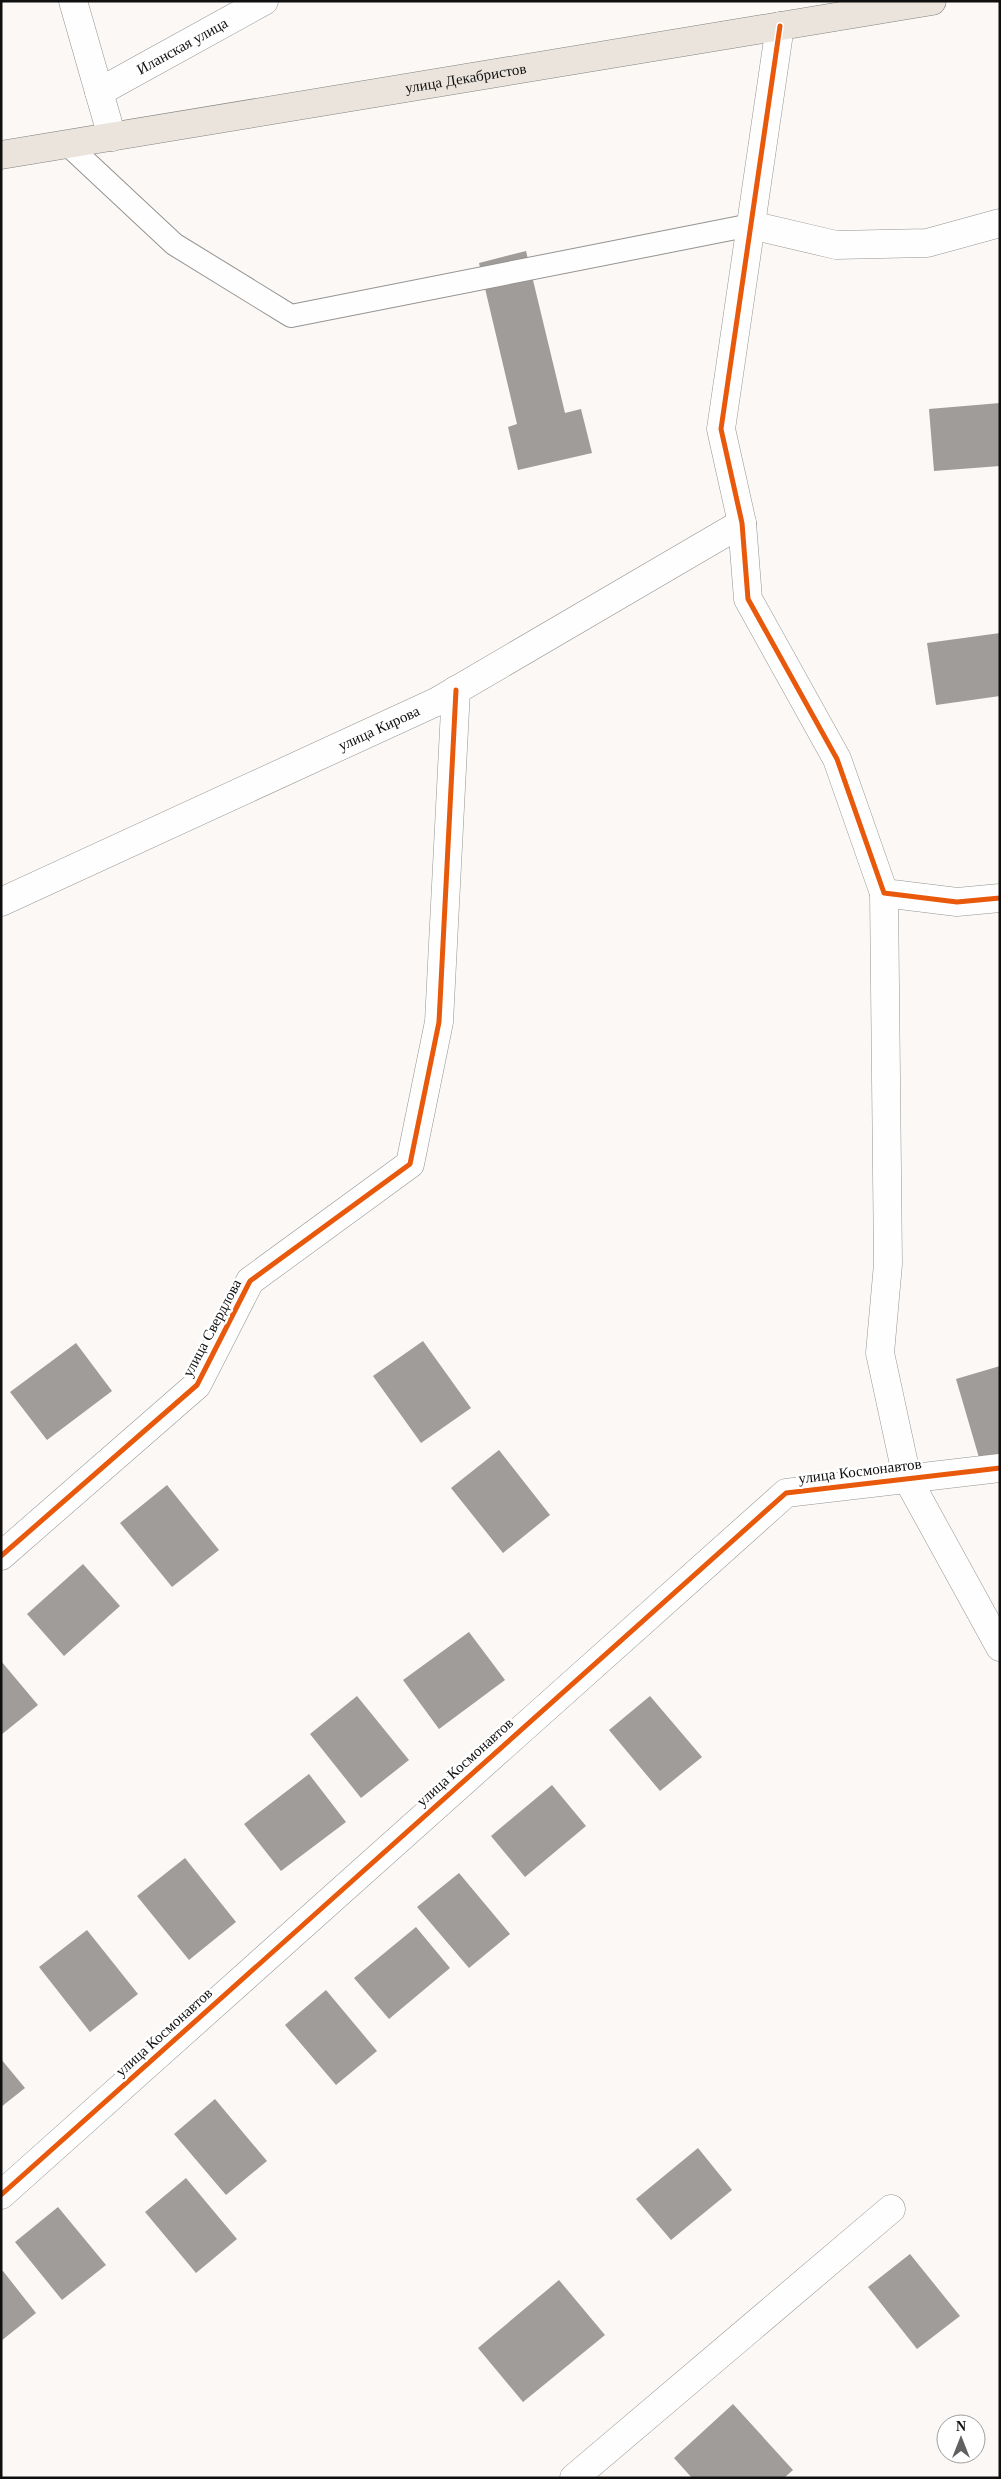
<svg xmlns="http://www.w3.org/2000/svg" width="1001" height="2479" font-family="Georgia,serif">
	<rect width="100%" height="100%" fill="#fbf8f5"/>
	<path fill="#9f9c9a" d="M526,251L565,413L581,409L592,453L518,470L508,427L517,424L479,263Z
		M1000,403V466L934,471L929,409Z
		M1000,633V696L936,705L927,643Z
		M423,1341L471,1408L421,1443L373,1376Z
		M76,1343L112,1391L47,1440L10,1392Z
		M1000,1366V1455L980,1461L956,1379Z
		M499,1450L550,1515L503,1553L451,1488Z
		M167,1485L219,1550L172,1587L120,1523Z
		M83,1564L120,1606L64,1656L27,1614Z
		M469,1632L505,1680L439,1729L403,1680Z
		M1,1661L38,1705L1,1735Z
		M357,1696L409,1760L361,1798L310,1734Z
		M650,1696L702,1757L660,1791L609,1730Z
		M309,1774L346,1822L281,1871L244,1824Z
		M552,1785L586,1826L525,1877L491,1836Z
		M185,1858L236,1922L189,1960L137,1896Z
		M459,1873L510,1934L469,1968L417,1907Z
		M416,1927L450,1968L389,2019L354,1978Z
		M87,1930L138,1994L90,2032L39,1967Z
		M326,1990L377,2051L336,2085L285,2025Z
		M1,2059L25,2088L1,2107Z
		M215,2099L267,2161L226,2195L174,2134Z
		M698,2148L732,2190L671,2240L636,2199Z
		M186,2178L237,2239L196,2273L145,2212Z
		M58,2207L106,2265L62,2300L15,2242Z
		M910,2254L960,2316L917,2349L868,2287Z
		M3,2271L36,2313L1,2341V2272Z
		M559,2280L605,2335L523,2402L478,2348Z
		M733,2404L793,2470L784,2478H692L674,2458Z"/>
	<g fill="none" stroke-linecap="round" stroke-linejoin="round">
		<defs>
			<path id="lane" d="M67,144L174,244L291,316L751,225"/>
			<g id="street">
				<path d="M73,1L112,137"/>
				<path d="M780,26L721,429L742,523L748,599L837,759L884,893L957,902L1000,898"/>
				<path id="s1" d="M99,92L264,1"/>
				<path d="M751,225L836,245L927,243L1000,223"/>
				<path d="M884,893L888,1264L880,1353L907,1478L1000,1647"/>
				<path id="s2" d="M1,902L436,702L742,523"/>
				<path d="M1,1556L197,1385L250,1281L410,1164L439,1022L456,690"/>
				<path d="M1,2195L786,1493L1000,1468"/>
				<path d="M574,2478L891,2209"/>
			</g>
			<g id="primary">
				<path id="s3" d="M1,155L932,1"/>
			</g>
		</defs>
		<use href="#lane" stroke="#959493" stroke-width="24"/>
		<use href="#street" stroke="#959493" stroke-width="29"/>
		<use href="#primary" stroke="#838180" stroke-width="29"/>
		<use href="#lane" stroke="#fefefe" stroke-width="22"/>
		<use href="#street" stroke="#fefefe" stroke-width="28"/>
		<use href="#primary" stroke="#ebe4dc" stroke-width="28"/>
		<defs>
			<path id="cycleway" d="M780,26L721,429L742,523L748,599L837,759L884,893L957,902L1000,898
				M1,1556L197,1385L250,1281L410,1164L439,1022L456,690
				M1,2195L786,1493L1000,1468"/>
		</defs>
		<use href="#cycleway" stroke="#fff" stroke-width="8"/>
		<use href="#cycleway" stroke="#e8590c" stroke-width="5"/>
	</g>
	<g text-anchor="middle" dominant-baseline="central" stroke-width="5" stroke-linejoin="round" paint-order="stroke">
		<g font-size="15" fill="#0f0f0f" stroke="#fff">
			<text stroke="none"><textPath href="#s1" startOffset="95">Иланская улица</textPath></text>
			<text stroke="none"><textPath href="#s3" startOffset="471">улица Декабристов</textPath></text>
			<text stroke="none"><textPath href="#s2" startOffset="416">улица Кирова</textPath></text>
			<text transform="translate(212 1328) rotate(-62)">улица Свердлова</text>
			<text transform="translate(860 1471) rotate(-7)">улица Космонавтов</text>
			<text transform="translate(465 1762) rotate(-42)">улица Космонавтов</text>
			<text transform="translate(164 2032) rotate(-42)">улица Космонавтов</text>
		</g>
	</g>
	<rect width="1001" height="2479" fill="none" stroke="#0f0f0f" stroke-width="5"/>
	<g transform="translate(961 2439)"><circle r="24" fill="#ffffff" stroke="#9f9f9f"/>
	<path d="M0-4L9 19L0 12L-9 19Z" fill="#626160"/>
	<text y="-8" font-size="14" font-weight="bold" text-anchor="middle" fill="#0f0f0f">N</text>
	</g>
</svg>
